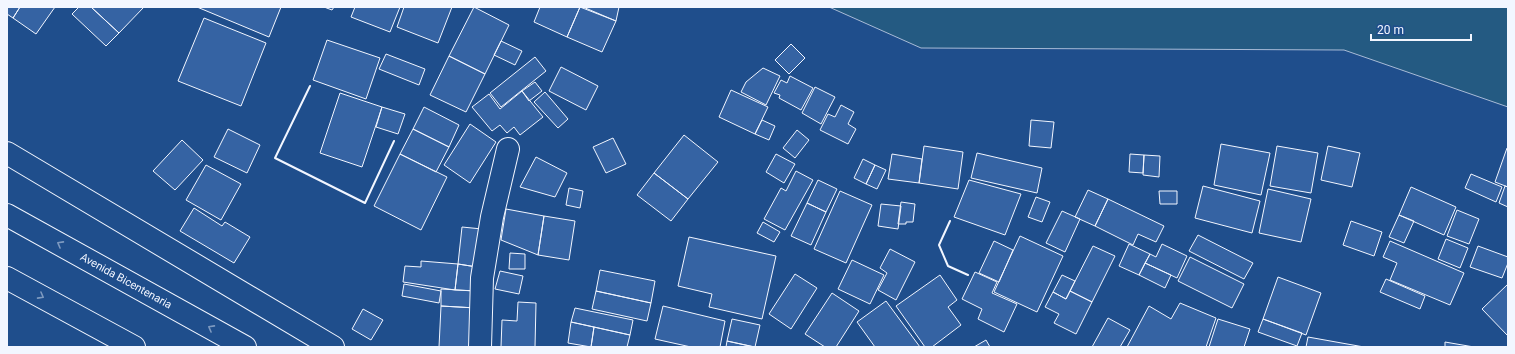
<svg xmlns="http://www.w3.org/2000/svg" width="1515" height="354" font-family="Roboto,sans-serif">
	<rect width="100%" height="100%" fill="#1f4e8c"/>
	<path fill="#245a82" stroke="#a8bbd7" d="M829,7H1508V107L1344,50L921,48Z"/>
	<path fill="#3563a3" stroke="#f2f6ff" d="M7,7H20L13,18L7,14Z
		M20,7H55L36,34L13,18Z
		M79,7H91L119,33L106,46L72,14Z
		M91,7H144L119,33Z
		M197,7H281L269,37Z
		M324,7H334L332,10Z
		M355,7H400L390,32L351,17Z
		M404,7H452L438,43L397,27Z
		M474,7L509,25L485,74L449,56Z
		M540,7H580L567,37L534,22Z
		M580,7L616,21L602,52L567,37Z
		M583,7H619L616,21Z
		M204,18L266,43L241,106L178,81Z
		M327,40L380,58L366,99L313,80Z
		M501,41L522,51L515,65L494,55Z
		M791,44L805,58L789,74L775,60Z
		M386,54L425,69L419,85L379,69Z
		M449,56L485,74L466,112L430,95Z
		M535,57L546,71L501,107L490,93Z
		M561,67L598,86L586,110L549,91Z
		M763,68L780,76L766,105L741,92L746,82Z
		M790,76L813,88L801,110L779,98L780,95L774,93L781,80L787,83Z
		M535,82L542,91L529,101L522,91Z
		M815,87L835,97L821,124L802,113Z
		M731,90L768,107L755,134L719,117Z
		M522,91L543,117L520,135L514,127L507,133L500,125L492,131L472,107L489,94L500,109Z
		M545,92L568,119L558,128L534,102Z
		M340,93L382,107L362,167L320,153Z
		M841,105L854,112L848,124L856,129L848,144L820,130L828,114L835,117Z
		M382,107L405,114L398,134L376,127Z
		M424,107L459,125L449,147L413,129Z
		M762,120L775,126L769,140L755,134Z
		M1031,120L1054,122L1051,148L1029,146Z
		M470,124L496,142L470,183L444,165Z
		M228,129L260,145L247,173L214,157Z
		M413,129L449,147L436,172L400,154Z
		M797,130L809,140L795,158L783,148Z
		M684,135L718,162L688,199L654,173Z
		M613,138L626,164L606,173L593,147Z
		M182,140L203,160L175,190L153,171Z
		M1221,144L1270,153L1261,195L1214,185Z
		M924,146L963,152L958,189L919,183Z
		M1277,146L1318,153L1311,193L1270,186Z
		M1328,146L1360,153L1352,187L1321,180Z
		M1507,148H1508V187L1495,182Z
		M977,153L1042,168L1037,193L971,178Z
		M400,154L447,177L421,230L374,206Z
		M776,154L795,164L784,183L766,172Z
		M892,154L922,159L919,183L888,179Z
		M1130,154L1144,155L1143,173L1129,172Z
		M1144,155L1160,156L1159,177L1143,175Z
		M536,157L567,173L555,197L520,187Z
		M863,159L875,165L866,184L854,178Z
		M206,165L241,184L221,220L186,200Z
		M875,165L886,170L877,189L866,184Z
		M796,171L813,180L785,230L764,219L781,188L786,191Z
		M654,173L688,199L671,221L637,195Z
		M1471,174L1502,187L1496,202L1465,188Z
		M818,180L837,189L826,212L807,203Z
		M969,180L1021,194L1005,235L954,217Z
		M1203,186L1260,201L1252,233L1195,218Z
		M1505,186L1508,187V207L1499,203Z
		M1411,187L1456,207L1444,235L1399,215Z
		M569,188L583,191L580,208L566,205Z
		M1268,189L1311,199L1301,242L1259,233Z
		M1088,190L1108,199L1095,226L1075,217Z
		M840,191L872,205L846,263L814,249Z
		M1159,191H1177V204H1160Z
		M1036,197L1050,202L1042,222L1028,217Z
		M1108,199L1164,226L1156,242L1138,234L1133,245L1095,226Z
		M901,202L915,204L913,222H906V224H898Z
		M807,203L826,212L811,245L791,236Z
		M881,204L901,206L898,229L878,226Z
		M194,208L222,226L225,222L250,237L234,263L180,231Z
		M506,209L544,216L538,255L501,240Z
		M1457,210L1479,219L1469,244L1447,236Z
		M1062,211L1080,219L1065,252L1046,243Z
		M1399,215L1414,221L1404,243L1389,237Z
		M544,216L575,221L569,260L538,255Z
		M1351,221L1382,232L1374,256L1343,245Z
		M763,222L780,232L774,242L757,233Z
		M462,227L482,229L477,267L458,264Z
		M1198,235L1253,263L1244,279L1189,251Z
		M1020,236L1063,256L1037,312L994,292Z
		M689,237L776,256L762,319L709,307L712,294L678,286Z
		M1446,239L1468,248L1460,268L1438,259Z
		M994,241L1013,250L999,282L979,273Z
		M1390,241L1464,273L1450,305L1390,280L1397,263L1383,257Z
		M1129,244L1150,254L1139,275L1119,266Z
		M1162,244L1187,256L1177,278L1145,263L1150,254L1156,257Z
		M1093,246L1115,256L1092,302L1070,291Z
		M1478,246L1508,257V263L1502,278L1470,267Z
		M890,249L915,262L896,300L878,290L887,273L880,268Z
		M510,253L525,254V269H509Z
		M1190,257L1244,284L1232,308L1178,281Z
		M852,260L884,275L870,304L838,289Z
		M421,261L458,264L455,290L403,282L405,266L421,267Z
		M1145,263L1171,275L1165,288L1139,275Z
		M458,264L477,267L476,291L455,290Z
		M600,270L655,281L651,303L596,291Z
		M500,271L523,276L519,294L495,289Z
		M975,272L997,282L992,293L1017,304L1004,332L978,319L982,309L962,299Z
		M795,274L817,288L791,329L769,314Z
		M940,275L957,300L948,307L961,325L932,347H925L896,306Z
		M1062,275L1075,281L1066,299L1053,292Z
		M1278,277L1321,293L1306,335L1263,319Z
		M1386,279L1425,296L1420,309L1380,292Z
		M404,284L441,291L439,303L402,296Z
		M1508,284V336L1482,309Z
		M441,289L476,291V308L441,306Z
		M596,291L651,303L647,321L592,309Z
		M1070,291L1092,302L1076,334L1054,323L1059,314L1045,307L1053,292L1066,299Z
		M832,293L859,311L836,347H825L805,334Z
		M886,301L920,347H875L857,322Z
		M518,302L536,303L535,347H501L502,320L517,321Z
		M1180,303L1216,318L1206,347H1127L1149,306L1171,319Z
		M441,306L476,308L474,347H439Z
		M663,306L725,321L720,347H691L655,339Z
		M575,308L633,320L630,335L571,322Z
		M363,309L383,320L371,340L352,329Z
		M1108,318L1130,330L1120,347H1092Z
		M732,319L760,325L755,347L727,341Z
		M1218,319L1250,329L1244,347H1209Z
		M1263,319L1302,333L1297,346L1258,332Z
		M571,322L594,327L591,347L568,343Z
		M594,327L630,335L627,347H591Z
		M1308,337L1364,347H1306Z
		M986,340L990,347H974Z
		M727,341L754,347H726Z
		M1445,342L1474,347H1445Z"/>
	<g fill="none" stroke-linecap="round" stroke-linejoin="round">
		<defs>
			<path id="minor" d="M7,153L333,347
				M7,215L245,347
				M7,278L134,347
				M480,347L482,278L492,217L508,149"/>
		</defs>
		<use href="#minor" stroke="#f2f6ff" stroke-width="24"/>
		<use href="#minor" stroke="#1f4e8c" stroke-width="22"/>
		<path stroke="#f2f6ff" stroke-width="2" d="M310,86L275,158L365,203L394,141
			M950,221L939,245L948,266L968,275"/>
	</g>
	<defs><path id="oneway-chevron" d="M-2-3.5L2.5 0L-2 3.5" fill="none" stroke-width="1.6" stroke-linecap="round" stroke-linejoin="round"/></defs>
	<g stroke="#7e9ac0">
		<use href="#oneway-chevron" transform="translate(60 244) rotate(-151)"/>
		<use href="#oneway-chevron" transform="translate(41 296) rotate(29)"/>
		<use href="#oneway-chevron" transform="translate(211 328) rotate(-151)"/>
	</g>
	<g text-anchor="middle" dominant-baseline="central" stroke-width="3" stroke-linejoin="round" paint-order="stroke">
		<g font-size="11" fill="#f2f6ff" stroke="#1f4e8c">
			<text transform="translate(126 281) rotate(29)">Avenida Bicentenaria</text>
		</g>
	</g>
	<rect width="1515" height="354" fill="none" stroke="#f2f6ff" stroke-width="16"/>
	<path d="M1371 34v6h100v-6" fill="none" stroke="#f2f6ff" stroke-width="2"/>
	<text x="1377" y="34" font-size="12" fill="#f2f6ff" stroke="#1f4e8c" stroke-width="3" paint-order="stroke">20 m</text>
</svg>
